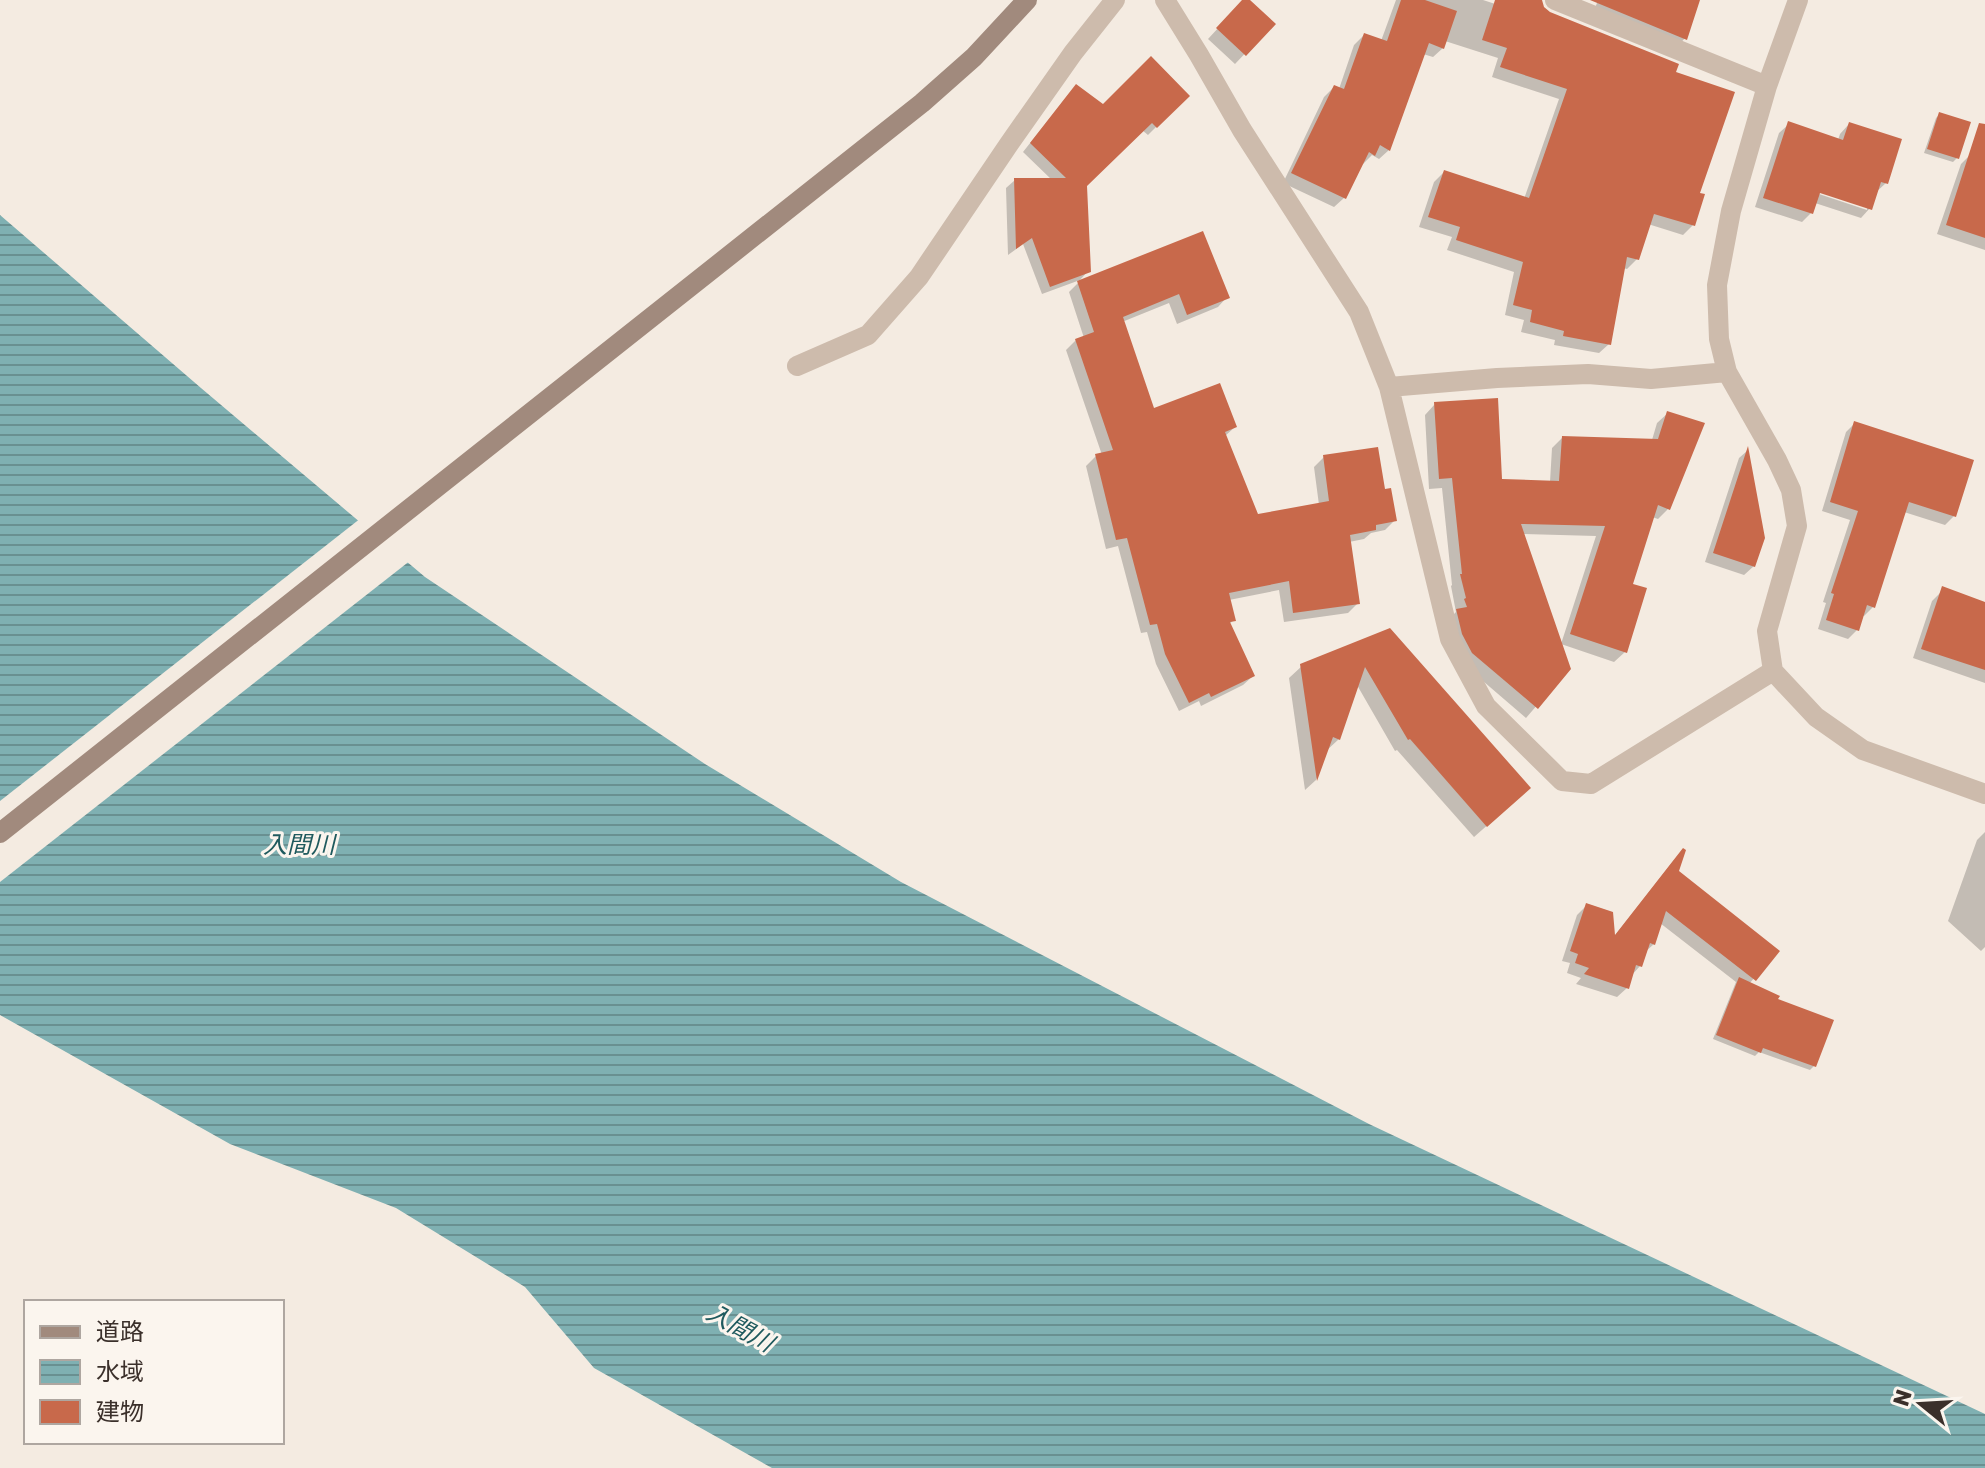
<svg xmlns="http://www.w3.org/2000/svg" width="1985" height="1468" font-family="Rubik,'Noto Sans JP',sans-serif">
	<defs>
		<pattern id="water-rules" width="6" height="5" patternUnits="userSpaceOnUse" patternTransform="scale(2)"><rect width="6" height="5" fill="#7fb0b2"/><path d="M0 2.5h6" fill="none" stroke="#699091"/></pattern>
	</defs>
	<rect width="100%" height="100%" fill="#f4ebe1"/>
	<path fill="url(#water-rules)" d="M0,215L201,388L425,577L705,764L901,882L1369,1124L1985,1414V1468H772L594,1368L525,1287L396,1208L230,1144L0,1015Z"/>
	<path fill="#f4ebe1" d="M361,518L411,560L0,882V801Z"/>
	<path fill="#0003" fill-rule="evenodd" d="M1244,0H1247L1273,24L1235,64L1208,39Z
		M1396,0H1483L1557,24L1674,73L1698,194L1693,225L1683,235L1648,224L1637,259L1627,269L1623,268L1609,344L1599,353L1554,345L1555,340L1521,332L1524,320L1505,315L1514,272L1447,250L1452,237L1419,227L1434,182L1444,172L1524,199L1559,99L1492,77L1498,58L1445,41L1443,48L1433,57L1423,54L1389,150L1379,159L1372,155L1363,164L1361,163L1344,198L1334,207L1283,183L1324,97L1334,87L1339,89L1354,45L1364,35L1381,41Z
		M1598,0H1698L1685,38L1676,48L1593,14Z
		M1068,95L1103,107L1187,96L1148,135L1142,130L1085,186L1088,271L1080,280L1042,294L1023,244L1008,255L1006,188L1015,180H1052L1023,152Z
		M1940,114L1957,158L1953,162L1924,153L1936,118Z
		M1789,124L1838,140L1840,134L1849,124L1886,183L1875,193L1870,208L1861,218L1815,203L1811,213L1802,222L1755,207L1779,133ZM1811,188L1867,206V210L1810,191Z
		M1970,155L1985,159V250L1937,234L1961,164Z
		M1079,282L1227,297L1218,307L1177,324L1169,303L1122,322L1153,411L1235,427L1225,436L1256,516L1319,505L1314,467L1324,457L1383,491L1395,520L1385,530L1371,533L1364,539L1349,542L1358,603L1348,613L1284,622L1279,590L1229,600L1234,620L1229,624L1253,676L1243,685L1201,706L1199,701L1179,711L1156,664L1147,632L1141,633L1118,546L1106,549L1086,466L1096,456L1102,455L1066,350L1076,340L1084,338L1069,292Z
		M1435,404L1500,481L1550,482L1552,448L1562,438L1652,440L1657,423L1668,413V509L1658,519L1652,517L1630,585L1625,652L1614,662L1561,644L1569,668L1526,718L1462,663L1447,621L1456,612L1451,586L1452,585L1442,488L1429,489L1425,415ZM1522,534L1596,536L1561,644Z
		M1855,423L1954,516L1945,525L1904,512L1873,607L1864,616L1862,615L1857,630L1848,639L1818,629L1826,603L1823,602L1850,520L1822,511L1846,432Z
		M1747,451L1754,566L1744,575L1705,562L1739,458Z
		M1942,591L1985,614V683L1913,658L1932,601Z
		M1389,630L1516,800L1474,837L1397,750L1395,751L1357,685L1339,739L1326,751L1316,780L1305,790L1289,678L1302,666Z
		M1985,832V947L1981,951L1948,921L1977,840Z
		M1674,860L1677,872L1777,951L1749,984L1775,1000L1814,1066L1810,1070L1759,1052L1755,1056L1713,1039L1736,982L1660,923L1654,944L1645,952L1640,966L1631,976L1627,988L1617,997L1576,984L1581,978L1567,973L1570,963L1562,961L1577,915L1586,906L1613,938Z"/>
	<path fill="#c8694b" d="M1242,0H1250L1276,24L1246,56L1216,28Z
		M1401,0H1425L1457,11L1444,49L1429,43L1390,151L1380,145L1375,156L1369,152L1346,199L1291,173L1334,85L1344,89L1364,33L1387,41Z
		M1495,0H1542L1544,7L1550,12L1679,64L1676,72L1735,92L1700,193L1705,194L1695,226L1654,214L1639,260L1627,257L1611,345L1563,336L1564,331L1530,322L1532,310L1513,305L1523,262L1456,240L1460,227L1428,217L1444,170L1529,198L1567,89L1500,67L1507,48L1482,40Z
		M1590,0H1700L1687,40Z
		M1151,56L1190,96L1157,128L1152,123L1087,186L1091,272L1050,287L1032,238L1016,249L1014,178H1066L1030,143L1076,84L1103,104Z
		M1939,112L1971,122L1959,159L1927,149Z
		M1788,121L1843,140L1849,122L1902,139L1888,184L1881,182L1872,210L1820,193L1813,214L1763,198Z
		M1979,123L1985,124V238L1946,225Z
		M1203,231L1230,298L1187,315L1179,294L1123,317L1154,408L1220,383L1237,427L1225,432L1258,514L1329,501L1323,455L1378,447L1385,489L1391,488L1397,521L1376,525V530L1350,535L1360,604L1293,613L1289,581L1229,593L1236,621L1230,622L1255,676L1211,697L1209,693L1189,703L1165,654L1157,624L1150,625L1127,538L1116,540L1095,454L1113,450L1075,339L1094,332L1077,281Z
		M1498,398L1502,479L1559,481L1562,436L1658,439L1667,411L1705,423L1670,510L1658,505L1633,584L1647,588L1627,653L1570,634L1605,526L1521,524L1571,669L1538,709L1472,653L1462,634L1456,609L1467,607L1464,599L1466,598L1460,574H1462L1452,478L1439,479L1434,402Z
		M1854,421L1974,460L1956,517L1909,502L1875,608L1867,605L1859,631L1826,620L1834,594L1831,593L1858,511L1830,502Z
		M1748,446L1765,538L1755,567L1713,553Z
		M1942,586L1985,602V670L1921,649Z
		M1390,628L1531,788L1487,827L1410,739L1408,740L1365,667L1340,740L1333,737L1317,781L1300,664Z
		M1683,848L1686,850L1679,871L1780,951L1756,981L1666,911L1655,945L1650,943L1642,967L1636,965L1629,989L1584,974L1589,968L1575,963L1578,954L1570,951L1586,903L1613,912L1615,935Z
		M1739,977L1780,996L1778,999L1834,1020L1816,1067L1763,1048L1761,1053L1716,1035Z"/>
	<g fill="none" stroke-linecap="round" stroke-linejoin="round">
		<path stroke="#cdbbac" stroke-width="20" d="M1165,0L1199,55L1242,130L1359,312L1389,387L1450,639L1486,706L1562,781L1591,784L1773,671
			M1555,0L1767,86
			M1798,0L1767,86L1731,211L1717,285L1719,339L1727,372L1777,460L1791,490L1797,526L1767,631L1773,671L1816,717L1863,750L1985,794
			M797,366L868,335L919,277L1009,144L1073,53L1115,0
			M1389,387L1497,378L1588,374L1651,379L1727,372"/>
		<path stroke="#a18a7d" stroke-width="20" d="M0,833L922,103L974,57L1027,0"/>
	</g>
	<g text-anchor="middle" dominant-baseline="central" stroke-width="6" stroke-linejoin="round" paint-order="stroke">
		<g font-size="24" font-style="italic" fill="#1f5a5e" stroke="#fbf5ee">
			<text x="299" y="845">入間川</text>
			<text transform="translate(740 1328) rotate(29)">入間川</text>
		</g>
	</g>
	<rect x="24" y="1300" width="260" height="144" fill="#fbf5ee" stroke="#aea6a0" stroke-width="2"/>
	<rect x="40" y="1326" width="40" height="12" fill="#a18a7d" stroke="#aea6a0" stroke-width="2"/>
	<text x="96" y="1340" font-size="24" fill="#3b302b">道路</text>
	<rect x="40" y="1360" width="40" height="24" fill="url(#water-rules)" stroke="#aea6a0" stroke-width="2"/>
	<text x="96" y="1380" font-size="24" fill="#3b302b">水域</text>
	<rect x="40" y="1400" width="40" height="24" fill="#c8694b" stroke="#aea6a0" stroke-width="2"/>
	<text x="96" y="1420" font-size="24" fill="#3b302b">建物</text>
	<g transform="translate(1921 1404) rotate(288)" stroke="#fbf5ee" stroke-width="6" paint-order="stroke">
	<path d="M0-6L14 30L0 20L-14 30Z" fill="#3b302b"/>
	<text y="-12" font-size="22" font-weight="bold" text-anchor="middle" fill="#3b302b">N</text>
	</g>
</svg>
